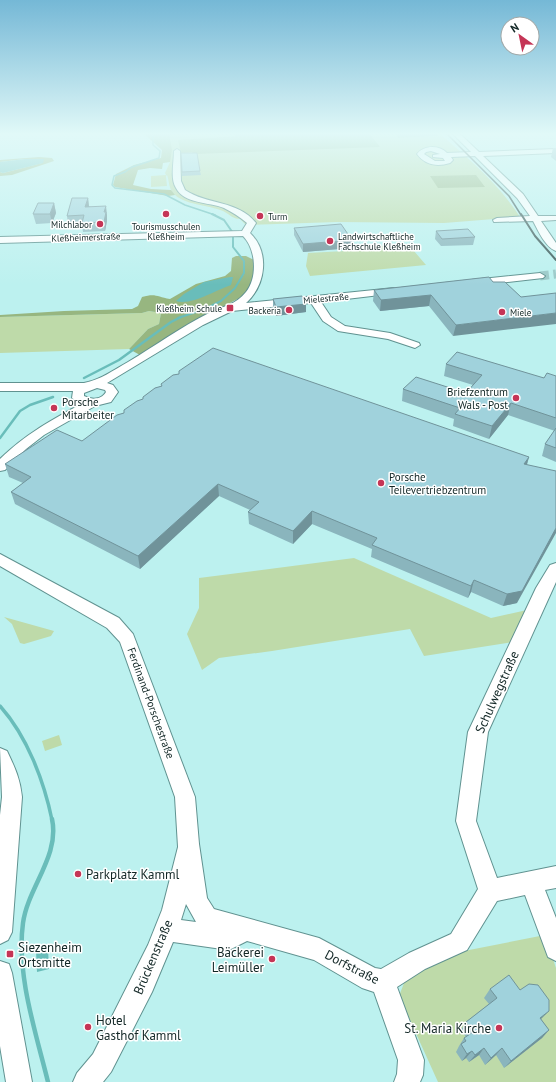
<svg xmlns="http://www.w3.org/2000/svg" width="556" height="1082" font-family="'PT Sans',sans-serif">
	<rect width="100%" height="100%" fill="#bcf1ef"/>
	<path fill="#bedaa9" d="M169,133H439C468,158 499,184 520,217L444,223L337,222L246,225L240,219C233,219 229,214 223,211C209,205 183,205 173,193C169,189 169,180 167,175L166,176L167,186L151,187V176L166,175L165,173L170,162Z
		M408,244L426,265L310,276L306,266L308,253L381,249L380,246Z
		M149,311L161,313L159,324L148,329L129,349L0,353V317L142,313Z
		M354,558L491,618L527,610L525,640L424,656L410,629L272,651L219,658L202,670L187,634L199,608V578Z
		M4,617L54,631L51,636L24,644L20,643L12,624Z
		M59,735L62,745L45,751L42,741Z
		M545,935L556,968V1082H438L399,996L406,978L459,952Z"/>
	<path fill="#97b680" d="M143,133H169L172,150L170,162L163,163L162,169L150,168L138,170L133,185L151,189L171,190L175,195L168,196L115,187L113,185L116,174L134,165L161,158L162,150Z
		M235,133H369L380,147L194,154L192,152L181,153L178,140L236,136Z
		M395,133H435L438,136L398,138Z
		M39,157L52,158L54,161L12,175L0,176V172L3,173L42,163L43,160L25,159L0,162V160Z
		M476,175L485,187L438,188L430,176Z
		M236,256H246L254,260C255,274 253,286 243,296L180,330L140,355L129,349L148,329L159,324L161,313L149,311L142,313L0,317V315L64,311L132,309L138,306L142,297C156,293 157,297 170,299L196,284L225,276L231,271L232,258Z"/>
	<path fill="#69bdba" d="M25,159H44L43,163L3,173L0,172V162Z
		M230,277H233L231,285C216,290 191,306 176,301L184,294L204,282Z
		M48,948L49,969L37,972L36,951Z"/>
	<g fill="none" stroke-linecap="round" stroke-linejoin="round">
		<path stroke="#69bdba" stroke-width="1.5" d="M147,133L153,136V145L160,151L159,158L132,167L125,172L114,176L112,185L115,188L164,194L185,205L215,215"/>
		<path stroke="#69bdba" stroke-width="2" d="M178,318L205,309L221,301L235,288L244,273V261L233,247V233L224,220L212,214"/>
		<path stroke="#69bdba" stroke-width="2.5" d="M84,378L119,360L171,322L181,317
			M0,438L20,411L30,405L53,397"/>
		<path stroke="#69bdba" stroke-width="3.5" d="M0,706C27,736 44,781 52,820"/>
		<path stroke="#69bdba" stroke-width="4.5" d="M48,1082C36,1033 16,974 23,923C28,887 60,856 52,819"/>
		<path stroke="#9ac8c7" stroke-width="9" stroke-dasharray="9 4.5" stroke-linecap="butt" d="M540,276L556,274"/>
		<defs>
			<path id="minor" d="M452,133H459L479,152L556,149V153L483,156L523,194L538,216H556V220L541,221L556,243V251C545,247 538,230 533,221L494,222L493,220L497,218L530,216L517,198L475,156L451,157L453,160L450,163C437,167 425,165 417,154C424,145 439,145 447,153L471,152ZM431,151L440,154L433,155V157L443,158L445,161H435L424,154L426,152Z
				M177,149L180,151L181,181L185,190C207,205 238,200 256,223L250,233C270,252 266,285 246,303L394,288L399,291L397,293L321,302L331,317L345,326L390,333L419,343L420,345L415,348L388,339L338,331L323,321L311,303L232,311L203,325L107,383L113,385L118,392L111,402L95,406L44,435L26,449L5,470L0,471V459C26,434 50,421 81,404L72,398L73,391H0V383H84C100,380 114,370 128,362C155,346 181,327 209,313C223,306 236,305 246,292C258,277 256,249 243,236L0,243V237L242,231L247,223C240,217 232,212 224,208C209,202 184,204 176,188C170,179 174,162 174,151ZM97,388L105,390L106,392C101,400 92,400 84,396V393Z
				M540,273L545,276L543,278L472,286L467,283L472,280Z
				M0,554L119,618L133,634L195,797L199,844L207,898L214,909L319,938L375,968L381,969L409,953L451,934L478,889L456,821L468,732L536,588L550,565L556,563V582L488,732L476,821L497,878L556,866V888L545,890L556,918V961L548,957L525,895L497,901L467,950L425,969L397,987L424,1060L423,1075L420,1082H394L397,1074L398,1060L374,992L362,988L314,960L247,941L229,950L173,942L152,992L111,1072L103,1082H73L77,1073L93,1054L148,945L162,910L178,847L175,797L120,642L107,628L0,566ZM186,904L196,922L181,920Z
				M0,748L7,751C15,768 20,778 22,797L12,932L8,940L0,944V815L2,797Z
				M0,961L9,964L12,973L32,1082H6L0,1046Z"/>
		</defs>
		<use href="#minor" stroke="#609290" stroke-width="2"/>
		<use href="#minor" fill="#fff" fill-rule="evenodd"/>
		<path stroke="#3e5b5a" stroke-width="1.5" d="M446,133L509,196L521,215"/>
		<path stroke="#3e5b5a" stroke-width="2" d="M521,214L535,236L556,260"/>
	</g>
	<path fill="#8ab5bd" d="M553,148H556V161L551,157Z
		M181,153L200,171L201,175L182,176Z
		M88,198L89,206L107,215V221L105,231L83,232L82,225H68L67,216Z
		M54,203L56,213L52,223L36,224L33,214Z
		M294,228L352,240V248L303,252L294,235Z
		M436,231L475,237L473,245L441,246L435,239Z
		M489,277L453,336L429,306L380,311L373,301L374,290Z
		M273,299L306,304V312L276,316L273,308Z
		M446,364L544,378L556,376V462L542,456L545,444L555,431L508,415L489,439L453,426L454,419L402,401L403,389L466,393L473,385L444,376Z
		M82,441L529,457L527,465L517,603L503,606L471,592L468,598L371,557L372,549L312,524L293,544L249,524L248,512L250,510L219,496L140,569L15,504L11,492L23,483L9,477L5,464Z
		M490,989L541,1019L549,1030L542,1038L504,1068L496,1055L485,1065L479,1055L469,1062L466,1058L462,1061L456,1052L459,1046L464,1038L466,1037L461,1030L466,1022L489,1004L484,998Z"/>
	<path fill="#70939a" d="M88,198L89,207H85Z
		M54,203L56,213L52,223L50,214Z
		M106,206L107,215V221L105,231L104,222V212Z
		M352,240V248L303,252V244Z
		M431,295L429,306L380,311L381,300Z
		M306,304V312L276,316V307Z
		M556,313V324L453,336L456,325Z
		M511,403L508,415L489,439L492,426Z
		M529,457L525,470L524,464Z
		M218,484L219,496L140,569L138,556Z
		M312,511V524L293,544V531Z
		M556,528V533L517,603L503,606L507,594Z
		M474,580L471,592L468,598L471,586Z
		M549,1011L541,1019L533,1026L540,1018Z
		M549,1030L542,1038L504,1068L511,1061Z
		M484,1048L479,1055L469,1062L475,1055Z
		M502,1048L496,1055L485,1065L491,1058Z
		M472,1051L466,1058L462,1061L467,1054Z"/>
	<path fill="#a0d2dc" stroke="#70939a" d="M181,153H197L200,171L182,172Z
		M72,198H88L85,207L106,206L104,212H106L104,222L82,223L84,215L67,216Z
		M38,203H54L50,214H33Z
		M341,224L352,240L303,244L294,228Z
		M468,229L475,237L442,239L436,231Z
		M489,277L493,282H505L521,297L556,293V313L456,325L431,295L381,300L374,290Z
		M302,296L306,304L276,307L273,299Z
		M213,348L529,457L524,464L556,471V528L522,591L507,594L474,580L471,586L372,545L377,538L312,511L293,531L248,512L259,502L218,484L138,556L11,492L31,477L5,464L57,430L82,441L117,415L124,413V410L137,401L143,399V397L155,388L162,386L161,384L173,375L179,374V371Z
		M457,352L544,378L547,373L556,376V418L511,403L492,426L455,414L460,408L403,389L416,377L466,393L482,375L446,364Z
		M556,428V448L545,444Z
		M509,975L520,990L529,984L538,985L549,1000V1011L540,1018L549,1030L511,1061L502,1048L491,1058L484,1048L475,1055L472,1051L467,1054L461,1044L466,1041L464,1038L473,1032L466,1022L497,998L490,989Z"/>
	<linearGradient id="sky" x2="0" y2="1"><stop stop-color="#75b8d6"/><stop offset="0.47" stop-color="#e1f9f8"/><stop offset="1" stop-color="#e1f9f8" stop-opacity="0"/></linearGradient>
	<rect width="556" height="285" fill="url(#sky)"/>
	<g fill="#c53556" stroke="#fff" stroke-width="1.5">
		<circle cx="166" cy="214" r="4"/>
		<circle cx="260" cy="216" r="4"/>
		<circle cx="100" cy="224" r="4"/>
		<circle cx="330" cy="241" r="4"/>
		<rect x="226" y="304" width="8" height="8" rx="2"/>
		<circle cx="289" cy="310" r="4"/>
		<circle cx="502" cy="312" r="4"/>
		<circle cx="516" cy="398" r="4"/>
		<circle cx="54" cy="408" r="4"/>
		<circle cx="381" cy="483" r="4"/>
		<circle cx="78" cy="874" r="4"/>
		<rect x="6" y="950" width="8" height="8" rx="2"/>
		<circle cx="272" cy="959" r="4"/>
		<circle cx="88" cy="1027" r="4"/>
		<circle cx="499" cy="1028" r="4"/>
	</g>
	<g text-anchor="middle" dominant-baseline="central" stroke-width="3" stroke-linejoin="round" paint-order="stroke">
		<g font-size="9" fill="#112625" stroke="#fff" text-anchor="start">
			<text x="268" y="216">Turm</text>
			<text x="92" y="224" text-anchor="end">Milchlabor</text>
			<text x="166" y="226" text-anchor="middle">Tourismusschulen<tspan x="166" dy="10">Kleßheim</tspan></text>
			<text x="338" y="236">Landwirtschaftliche<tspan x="338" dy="10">Fachschule Kleßheim</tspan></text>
			<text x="222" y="308" text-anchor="end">Kleßheim Schule</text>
			<text x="281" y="310" text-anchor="end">Backeria</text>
			<text x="510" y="312">Miele</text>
		</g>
		<g font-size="9" fill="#112625" stroke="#fff">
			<text transform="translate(86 237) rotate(-2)">Kleßheimerstraße</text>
			<text transform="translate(326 298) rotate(-5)">Mielestraße</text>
		</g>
		<g font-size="11" fill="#112625" stroke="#fff" text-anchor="start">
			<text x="508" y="392" text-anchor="end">Briefzentrum<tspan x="508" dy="13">Wals - Post</tspan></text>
			<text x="62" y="402">Porsche<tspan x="62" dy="13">Mitarbeiter</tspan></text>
			<text x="389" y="477">Porsche<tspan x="389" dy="13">Teilevertriebzentrum</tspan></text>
		</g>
		<g font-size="11" fill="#112625" stroke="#fff">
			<text transform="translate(151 703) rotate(70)">Ferdinand-Porschestraße</text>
		</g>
		<g font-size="13" fill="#112625" stroke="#fff">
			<text transform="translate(497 692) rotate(-66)">Schulwegstraße</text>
			<text transform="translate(153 957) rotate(-67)">Brückenstraße</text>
			<text transform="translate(352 967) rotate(27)">Dorfstraße</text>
		</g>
		<g font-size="13" fill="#112625" stroke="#fff" text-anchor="start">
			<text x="86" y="874">Parkplatz Kamml</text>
			<text x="18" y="947">Siezenheim<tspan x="18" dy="15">Ortsmitte</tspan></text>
			<text x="264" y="952" text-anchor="end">Bäckerei<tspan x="264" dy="15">Leimüller</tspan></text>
			<text x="96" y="1020">Hotel<tspan x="96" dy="15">Gasthof Kamml</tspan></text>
			<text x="491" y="1028" text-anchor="end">St. Maria Kirche</text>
		</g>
	</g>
	<g transform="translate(520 36) rotate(327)"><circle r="19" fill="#ffffff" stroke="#a0a8a8"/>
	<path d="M0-3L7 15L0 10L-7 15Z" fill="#c53556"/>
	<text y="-6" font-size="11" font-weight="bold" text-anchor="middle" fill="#112625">N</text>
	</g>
</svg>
